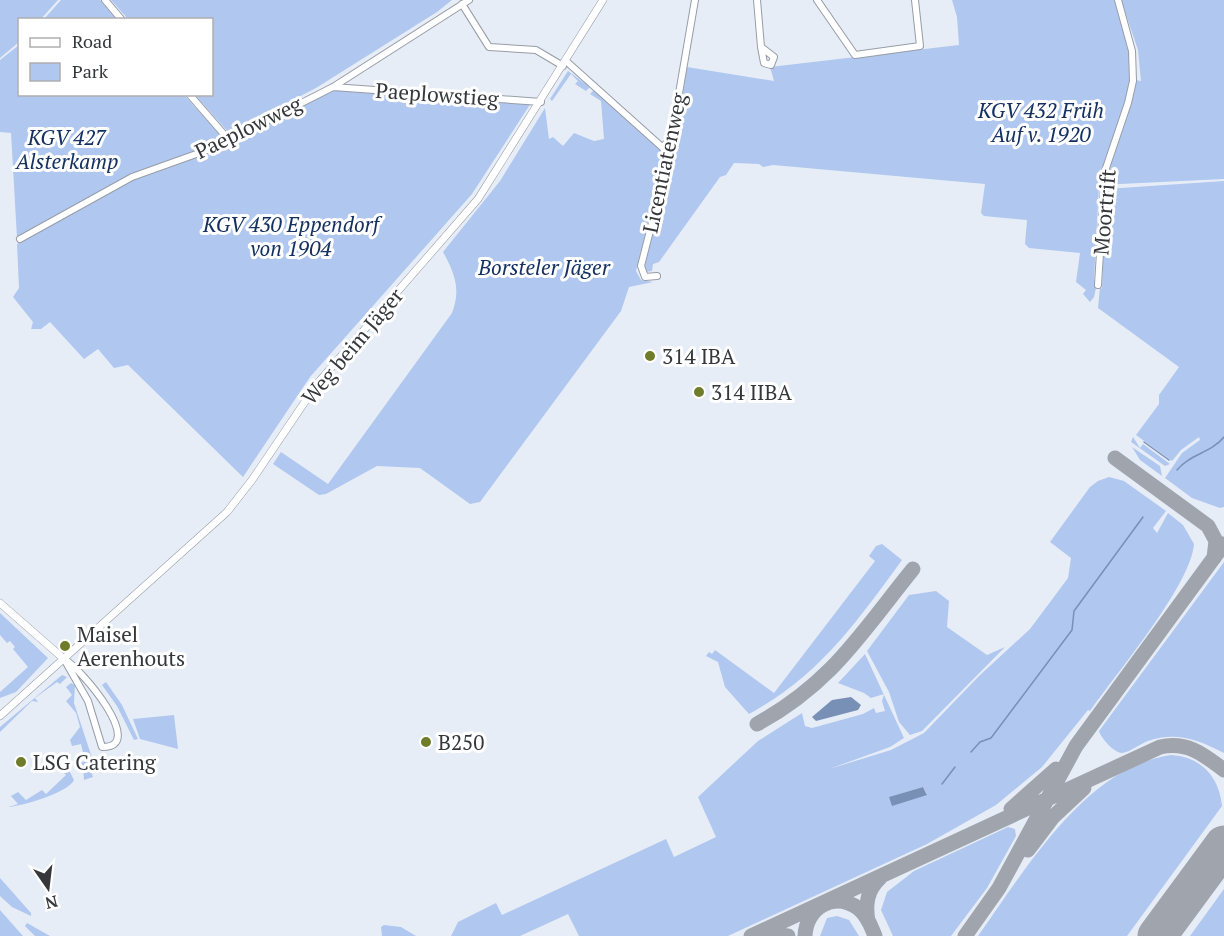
<svg xmlns="http://www.w3.org/2000/svg" width="1224" height="936" font-family="'PT Serif',serif">
	<rect width="100%" height="100%" fill="#e7edf7"/>
	<path fill="#b0c7ef" fill-rule="evenodd" d="M0,0H58L41,19L20,20L19,42L0,58Z
		M61,0H100L117,19H44Z
		M111,0H452L437,12L316,88L229,133L195,95L212,94V20L128,19Z
		M952,0H1114L1129,49L1131,79L1141,81L1138,50L1121,0H1224V179L1099,185L1094,280L1097,283L1094,297L1090,302L1083,294L1086,290L1076,282L1080,253L1029,248L1025,244L1027,220L984,216L981,213L985,184L773,165L763,167L759,164L734,163L726,175L720,177L659,262L653,264L652,271L645,272L643,269L674,154L687,67L774,81L770,67L959,45L957,17Z
		M19,45L20,94L184,95L222,137L211,145L130,175L17,238L11,133L0,132V60Z
		M568,71L590,87L586,91L575,84L578,81L571,74L552,101L550,99Z
		M333,90L531,103L472,194L310,377L243,477L128,365L114,368L98,349L84,359L50,322L41,329H31L33,322L13,297L19,288L17,244L131,180L214,151Z
		M594,90L667,154L660,190L654,199L636,271L641,280L653,282L629,287L621,311L480,502L470,504L420,468L377,466L326,494L319,495L273,464L281,452L328,484L452,313C461,289 455,274 443,252L500,181L545,108L549,139L553,137L563,146L574,133L594,141L604,139L601,101L590,94Z
		M1224,181V507L1220,508L1192,498L1165,478L1182,453L1200,440L1199,437L1181,450L1172,461L1136,435L1159,404V395L1179,367L1098,308L1100,287L1102,289L1106,189Z
		M1133,437L1140,448L1143,444L1170,464L1165,466L1131,442Z
		M1132,447L1160,466L1162,476L1140,460Z
		M1109,477L1124,481L1166,511L1153,528L1157,533L1168,513L1183,525L1194,544C1191,585 1116,674 1090,711L1088,710L1042,767L996,805L927,844L728,936H579L568,914L520,936H451L458,922L496,903L502,915L666,839L674,857L716,837L698,797L758,741L802,713L805,726L812,728L863,714L874,708L876,713L885,711L882,701L884,694L871,698L864,693L838,683L865,654L904,738L890,747L829,769L891,750L924,733L979,676L1030,629L1068,578L1071,558L1050,542L1090,487L1098,481ZM923,787L927,794L890,797Z
		M882,544L902,560C856,623 819,676 749,714L725,687L718,662L706,656L709,652L712,654L715,650L774,693L875,561L869,556L876,546Z
		M1224,562V753C1199,740 1176,731 1148,741C1140,744 1130,752 1122,753C1114,753 1101,738 1099,731Z
		M936,591L949,601L947,627L987,655L1005,647L922,731L910,735L899,722L889,692L867,651L909,595Z
		M0,613L48,658L16,692L0,698V692L28,667L13,649L15,647L10,641L7,643L0,635Z
		M62,675L67,677L60,684L57,682L35,698L38,702L32,701L0,732V727Z
		M106,682L122,705L138,739L134,740L117,706L102,685Z
		M71,683L75,685L74,703L95,767L91,771L93,777L84,780L83,765L77,764L85,761L81,744L72,746L70,740L80,727L76,713L66,701L72,695L66,687Z
		M174,715L178,749L140,739L133,719Z
		M1171,755C1201,757 1219,776 1222,806L1127,936H978C1024,872 1085,767 1171,755Z
		M69,770L74,780C68,793 22,806 8,807L18,804L11,796L18,792L26,800L42,790L46,794L66,775L63,772Z
		M1008,827L1015,829L1016,836L987,888L951,936H893L881,910L887,892L914,871Z
		M0,878L31,913V916L12,907L0,896Z
		M1224,889V936H1190Z
		M0,910L23,936H0Z
		M837,916L849,920L859,936H820L827,918Z
		M27,923L50,936H35L25,926Z
		M384,925L401,927L416,936H382L381,927Z"/>
	<path fill="#7990b6" d="M851,697L861,705L858,710L816,721L812,717L832,700Z
		M923,787L927,795L892,806L889,797Z"/>
	<g fill="none" stroke-linecap="round" stroke-linejoin="round">
		<path stroke="#7990b6" stroke-width="1.5" d="M1144,442L1169,460
			M1177,470C1190,454 1211,453 1224,437
			M971,752L980,742L991,738L1072,630L1074,611L1143,517
			M942,784L955,767"/>
		<path stroke="#a0a4ac" stroke-width="15" d="M1115,458L1208,526L1216,541L1214,558
			M757,724C832,683 861,633 913,569
			M1011,809L1056,769
			M1028,850L1053,817L1084,788
			M868,921C865,904 867,890 880,878
			M761,933L788,936
			M751,936L1160,747C1187,741 1203,754 1224,770
			M805,936C806,908 833,891 858,908C867,915 871,926 875,936
			M965,936L999,888L1076,746L1224,544"/>
		<path stroke="#a0a4ac" stroke-width="39" d="M1157,936L1224,845"/>
		<defs>
			<path id="minor" d="M105,0L122,20
				M757,0L761,47
				M817,0L855,55L920,46L915,0
				M462,4L489,47L536,50L563,66
				M761,47L774,57L771,65L764,63Z
				M566,61L662,147L669,156L641,266L645,277L657,276
				M333,87L541,102
				M189,94L229,140
				M662,147L671,140L695,0
				M20,239L132,177L213,148L333,87L469,0
				M1098,285L1105,171L1128,103L1133,81L1132,51L1118,0
				M64,659C81,668 148,748 102,747L88,701Z"/>
			<path id="tertiary" d="M0,603L64,659
				M0,716L227,512L252,480L317,384L478,199L603,0"/>
		</defs>
		<use href="#minor" stroke="#979da7" stroke-width="8"/>
		<use href="#tertiary" stroke="#979da7" stroke-width="8"/>
		<use href="#minor" stroke="#fff" stroke-width="6"/>
		<use href="#tertiary" stroke="#fff" stroke-width="7"/>
	</g>
	<g fill="#6f7c29" stroke="#fff" stroke-width="2">
		<circle cx="650" cy="356" r="6"/>
		<circle cx="699" cy="392" r="6"/>
		<circle cx="65" cy="646" r="6"/>
		<circle cx="426" cy="742" r="6"/>
		<circle cx="21" cy="762" r="6"/>
	</g>
	<g text-anchor="middle" dominant-baseline="central" stroke-width="6" stroke-linejoin="round" paint-order="stroke">
		<g font-size="21" fill="#35373b" stroke="#fff">
			<text transform="translate(437 94) rotate(4)">Paeplowstieg</text>
			<text transform="translate(248 127) rotate(-26)">Paeplowweg</text>
			<text transform="translate(664 163) rotate(-78)">Licentiatenweg</text>
			<text transform="translate(1104 212) rotate(-85)">Moortrift</text>
			<text transform="translate(352 346) rotate(-50)">Weg beim Jäger</text>
		</g>
		<g font-size="21" font-style="italic" fill="#153162" stroke="#fff">
			<text x="1041" y="110">KGV 432 Früh<tspan x="1041" dy="24">Auf v. 1920</tspan></text>
			<text x="67" y="137">KGV 427<tspan x="67" dy="24">Alsterkamp</tspan></text>
			<text x="291" y="224">KGV 430 Eppendorf<tspan x="291" dy="24">von 1904</tspan></text>
			<text x="544" y="267">Borsteler Jäger</text>
		</g>
		<g font-size="21" fill="#35373b" stroke="#fff" text-anchor="start">
			<text x="662" y="356">314 IBA</text>
			<text x="711" y="392">314 IIBA</text>
			<text x="77" y="634">Maisel<tspan x="77" dy="24">Aerenhouts</tspan></text>
			<text x="438" y="742">B250</text>
			<text x="33" y="762">LSG Catering</text>
		</g>
	</g>
	<rect x="18" y="18" width="195" height="78" fill="#ffffff" stroke="#aeafb1" stroke-width="1.5"/>
	<rect x="30" y="38" width="30" height="9" fill="#ffffff" stroke="#aeafb1" stroke-width="1.5"/>
	<text x="72" y="48" font-size="18" fill="#35373b">Road</text>
	<rect x="30" y="63" width="30" height="18" fill="#b0c7ef" stroke="#aeafb1" stroke-width="1.5"/>
	<text x="72" y="78" font-size="18" fill="#35373b">Park</text>
	<g transform="translate(48 888) rotate(166)" stroke="#ffffff" stroke-width="4.5" paint-order="stroke">
	<path d="M0-4.5L10 22L0 15L-10 22Z" fill="#35373b"/>
	<text y="-9" font-size="16" font-weight="bold" text-anchor="middle" fill="#35373b">N</text>
	</g>
</svg>
